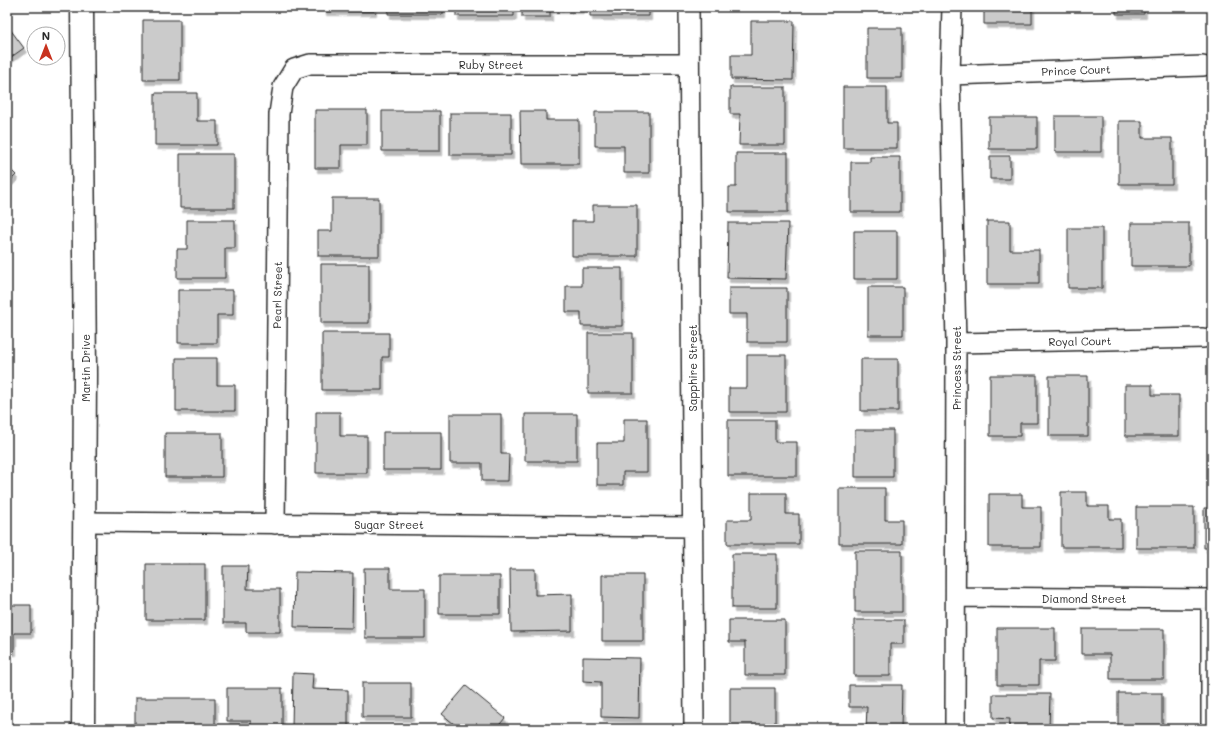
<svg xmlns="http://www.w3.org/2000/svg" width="1219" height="736" font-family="Mali,sans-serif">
	<defs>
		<filter id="shadow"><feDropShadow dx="2.5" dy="4.5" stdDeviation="0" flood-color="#0004"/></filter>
	</defs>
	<rect width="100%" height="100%" fill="#fff"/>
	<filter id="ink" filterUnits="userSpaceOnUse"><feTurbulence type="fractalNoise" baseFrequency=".025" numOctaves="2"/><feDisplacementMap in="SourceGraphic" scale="8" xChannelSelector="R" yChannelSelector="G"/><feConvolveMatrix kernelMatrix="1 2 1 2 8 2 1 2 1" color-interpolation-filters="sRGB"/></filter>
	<g filter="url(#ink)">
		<path fill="#cbcbcb" stroke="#2b2b2b" filter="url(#shadow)" d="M324,7H374V11H324Z
			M388,7H443V14H388Z
			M456,7H514V16H456Z
			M522,7H581V9H550V17H522Z
			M590,7H649V16H590Z
			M984,7H1032V24H984Z
			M1116,7H1144V14H1116Z
			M143,20H180V80H143Z
			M751,21H794L793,80L731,79V55H751Z
			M7,25L24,48L7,60Z
			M867,28H902V78H867Z
			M730,87H785V145H739L740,114H730Z
			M843,87H887V123H897V148H843Z
			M155,93H197V121H217V145H155Z
			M315,110H367V145H341V168H315Z
			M382,111H440V151H382Z
			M520,111H546V120H579V164H521Z
			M595,112H649V173H624V146H595Z
			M450,113H511V155H450Z
			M1055,116H1101V152H1055Z
			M989,117H1037V149H989Z
			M1119,121H1142V138H1172V184H1119Z
			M736,153H788V212H729V187H736Z
			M180,154H234V208H180Z
			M990,156H1010V179H990Z
			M870,157H900V212H851V162H870Z
			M7,166L16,175L7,184Z
			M332,198H379V256H318V231H332Z
			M593,205H637V256H572V221H593Z
			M187,220H235V248H225V278H177V249H187Z
			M987,221H1010V250H1039V284H987Z
			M728,223H788L786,279L727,278Z
			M1131,223H1189V266H1131Z
			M1068,228H1102V288H1068Z
			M854,231H897V279H854Z
			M321,264H369V323H321Z
			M582,268H622V326H581V312H566V286H582Z
			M868,287H903V335H868Z
			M729,288H787V342H747V314H729Z
			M178,290H233V315H217V343H178Z
			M322,333H389V357H382V390H322Z
			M588,333H633V393H588Z
			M747,355H786V412H729V388H747Z
			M176,358H217V385H235V411H176Z
			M861,359H898V411H861Z
			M990,375H1037V423H1020V436H990Z
			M1049,376H1088V436H1049Z
			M1125,385H1152V395H1179V436H1125Z
			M316,412H340V436H367V473H316Z
			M450,414H501V454H509L508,481H482V463H450Z
			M525,414H577V461H525Z
			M624,419H647V472H623V485H597V443H624Z
			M728,420H775V442H797V476H728Z
			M855,430H893V477H855Z
			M383,432H441V470H383Z
			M165,433H222V477H165Z
			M839,488H885V520H902V544H839Z
			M1061,492H1087V506H1109V519H1121V547H1061Z
			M751,493H786V514H799V544H727V520H751Z
			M989,494H1022V507H1041V547H989Z
			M1136,507H1194V548H1136Z
			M1204,508H1212V548H1204Z
			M855,551H902V612H855Z
			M732,554H777V608H732Z
			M146,564H205V620H146Z
			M223,566H248L247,589H280V632H246V623H223Z
			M364,568H390V589H425V638H365Z
			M510,569H535V595L572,594V631L511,632Z
			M295,572L353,573L352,628L294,627Z
			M602,575H643V641H602Z
			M439,576H500V614H439Z
			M7,605H31V633H14V651H7Z
			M729,620H785V675H745V642H729Z
			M854,620H904V644H890V676H854Z
			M997,628H1055V661H1039V685H997Z
			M1082,629H1164V679H1110V654H1082Z
			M583,657L640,658L639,718L601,717V682L583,681Z
			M293,673L313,674L312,689L348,690V729H292Z
			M362,683H411V717H362Z
			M849,685H902L901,729H866L867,707H849Z
			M466,686L505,718L496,729H460L442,714Z
			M227,688H282V729H251V721H227Z
			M730,688H775V729H730Z
			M1118,693H1162V729H1118Z
			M993,694H1050L1049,729H1009L1010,719L993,718Z
			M135,698H215V729H135Z
			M599,726H640V729H599Z"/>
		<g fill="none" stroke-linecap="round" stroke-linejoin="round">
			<defs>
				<path id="street" d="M689,7L694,729
					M952,7L950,75L956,343L955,729
					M950,75L1203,66
					M956,343L1203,338
					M85,522L693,527
					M275,524L279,114L283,87L294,69L310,64H689
					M956,597L1212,599
					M1211,729V599"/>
				<path id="secondary" d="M82,7L85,374L83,729"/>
			</defs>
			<use href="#street" stroke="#2b2b2b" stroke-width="22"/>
			<use href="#secondary" stroke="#2b2b2b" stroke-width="25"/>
			<use href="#street" stroke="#fff" stroke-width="19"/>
			<use href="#secondary" stroke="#fff" stroke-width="22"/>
		</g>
	</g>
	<g text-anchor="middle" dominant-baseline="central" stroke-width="3" stroke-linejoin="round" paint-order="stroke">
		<g font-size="11" fill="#2b2b2b" stroke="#fff">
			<text x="491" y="64">Ruby Street</text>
			<text transform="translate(1076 70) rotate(-2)">Prince Court</text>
			<text transform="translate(277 295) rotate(-89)">Pearl Street</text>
			<text transform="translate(1080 341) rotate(-1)">Royal Court</text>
			<text transform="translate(85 368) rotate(-90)">Martin Drive</text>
			<text transform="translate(692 368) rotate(-90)">Sapphire Street</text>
			<text transform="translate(956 368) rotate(-90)">Princess Street</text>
			<text x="389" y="524">Sugar Street</text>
			<text x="1084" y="598">Diamond Street</text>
		</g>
	</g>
	<rect width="1219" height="736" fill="none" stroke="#fff" stroke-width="24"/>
	<rect x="12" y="12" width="1195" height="712" fill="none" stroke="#2b2b2b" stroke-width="1.5" filter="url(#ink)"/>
	<g transform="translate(46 46)"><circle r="19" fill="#ffffff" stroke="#aaaaaa"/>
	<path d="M0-3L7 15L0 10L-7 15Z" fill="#c8321e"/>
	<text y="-6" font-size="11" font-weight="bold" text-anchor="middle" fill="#2b2b2b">N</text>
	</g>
</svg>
